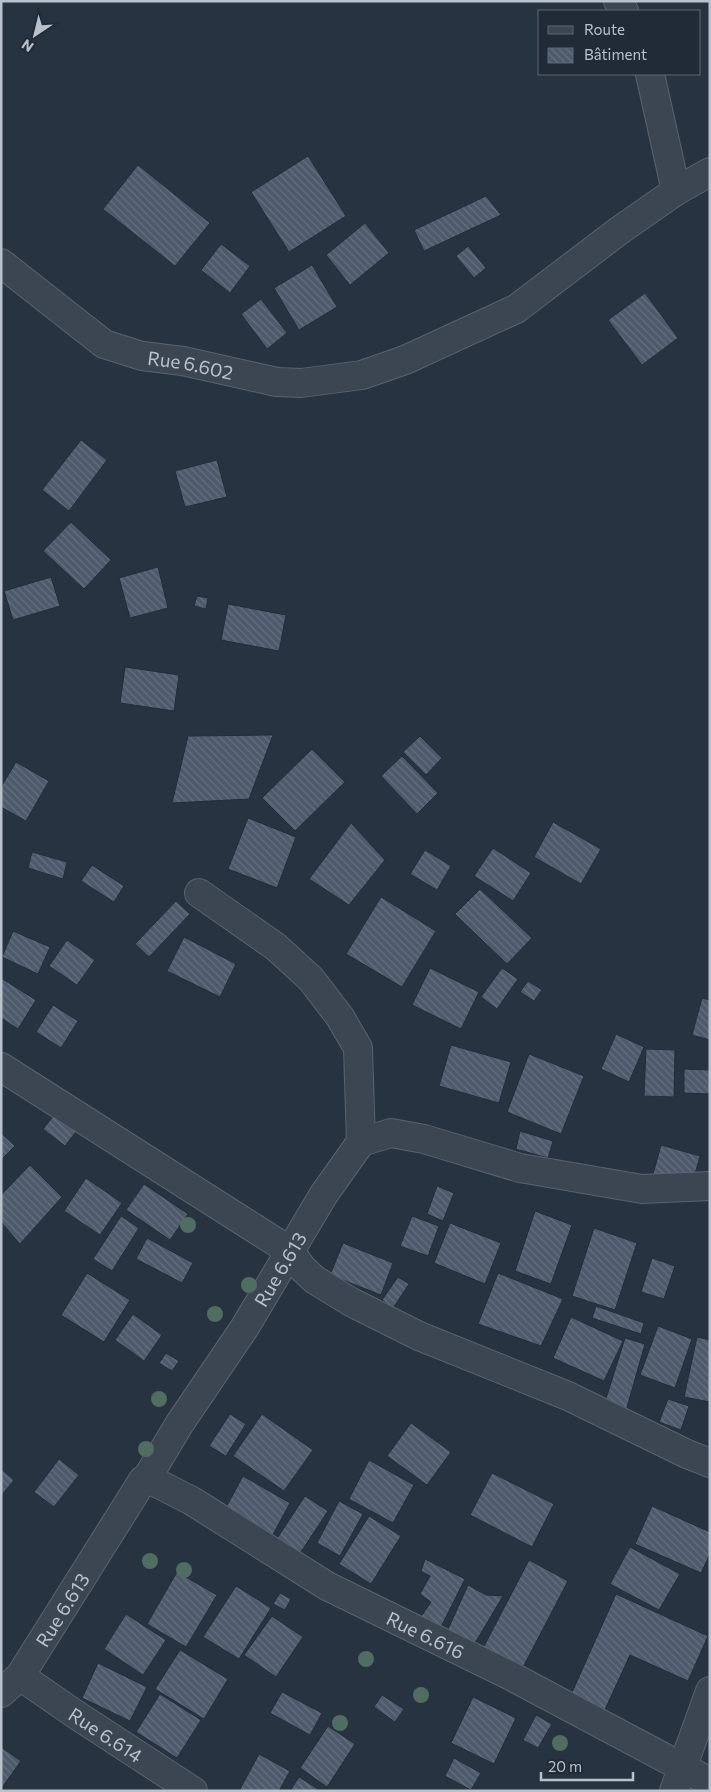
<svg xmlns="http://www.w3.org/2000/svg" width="711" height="1792" font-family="Commissioner,sans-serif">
	<defs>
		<pattern id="building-back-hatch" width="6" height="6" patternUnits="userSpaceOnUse" patternTransform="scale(1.25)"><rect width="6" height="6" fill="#4e5a6b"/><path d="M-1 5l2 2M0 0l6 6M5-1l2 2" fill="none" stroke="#65707f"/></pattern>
	</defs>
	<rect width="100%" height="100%" fill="#283342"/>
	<path fill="url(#building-back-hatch)" stroke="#232c39" d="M308,156L346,216L289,252L251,192Z
		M138,165L210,223L175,266L103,209Z
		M486,196L501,215L424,251L414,230Z
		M365,223L389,253L350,285L326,255Z
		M221,244L250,266L230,293L201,270Z
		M468,246L486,268L474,278L456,256Z
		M312,265L337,307L299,330L274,288Z
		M645,293L678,338L642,365L608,320Z
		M261,299L287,333L267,349L241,314Z
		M81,440L107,460L69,511L42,490Z
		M217,460L227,497L185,507L175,471Z
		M71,522L111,560L84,589L43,551Z
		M158,567L168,608L130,618L119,578Z
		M51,577L60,606L13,620L4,591Z
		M197,596L208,598L206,609L194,606Z
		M228,604L286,615L279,651L221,640Z
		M125,667L179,675L174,711L120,703Z
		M273,735L249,799L172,803L188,736Z
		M420,736L442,758L426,775L403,752Z
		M312,749L345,782L295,831L262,798Z
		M402,756L438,793L417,814L381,776Z
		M16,762L49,781L26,821L1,807V787Z
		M248,818L296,837L277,888L228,869Z
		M553,822L601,849L581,884L534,857Z
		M351,823L385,860L349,905L309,879Z
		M493,848L531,873L513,901L474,876Z
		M425,850L451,866L437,890L410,874Z
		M32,852L67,862L63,879L28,868Z
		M92,865L124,886L114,902L81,881Z
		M480,889L532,938L507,964L455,914Z
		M381,897L436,931L402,987L346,954Z
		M176,901L190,914L149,957L135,944Z
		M13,931L50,947L38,974L2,957Z
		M184,937L236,964L220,997L167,971Z
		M67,940L95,960L77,985L49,966Z
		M430,968L479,992L461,1029L412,1005Z
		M502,968L518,979L497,1009L481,997Z
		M1,978L36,1000L18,1029L1,1018Z
		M528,981L542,990L534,1001L520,992Z
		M702,998L710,1000V1040L692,1035Z
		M53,1005L78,1021L61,1048L36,1032Z
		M616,1034L644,1047L629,1082L601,1069Z
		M451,1045L511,1062L499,1103L439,1086Z
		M646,1049L675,1050L674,1097L644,1096Z
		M529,1054L584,1076L561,1134L507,1112Z
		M684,1069L710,1070V1094L684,1093Z
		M60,1108L82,1124L65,1146L43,1129Z
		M520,1131L553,1141L548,1158L516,1149Z
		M1,1133L15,1146L1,1160Z
		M661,1145L700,1156L692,1185L653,1174Z
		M30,1165L62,1197L20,1244L1,1222V1195Z
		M86,1178L122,1203L100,1235L64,1211Z
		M144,1184L188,1214L170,1240L126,1210Z
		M437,1186L454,1193L443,1221L427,1214Z
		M535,1211L572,1225L551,1284L515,1271Z
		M121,1216L139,1228L112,1271L93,1259Z
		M412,1216L439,1226L428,1256L400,1246Z
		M450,1223L501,1243L485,1284L434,1263Z
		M594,1228L637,1243L615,1310L572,1296Z
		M147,1238L193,1263L182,1283L136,1259Z
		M343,1243L393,1263L381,1295L330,1275Z
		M652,1258L675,1266L664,1299L641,1292Z
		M87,1273L130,1300L104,1342L61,1315Z
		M498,1273L563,1299L541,1346L478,1324Z
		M398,1277L409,1284L393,1308L382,1300Z
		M596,1306L644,1323L641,1334L592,1318Z
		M133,1314L162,1335L144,1361L115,1340Z
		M571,1317L623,1341L604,1381L553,1358Z
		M658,1326L692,1339L675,1388L640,1375Z
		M697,1337L710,1340V1402L684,1397Z
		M625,1338L645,1344L626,1411L604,1405Z
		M166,1353L179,1361L172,1371L159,1363Z
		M668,1399L689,1406L681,1430L659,1422Z
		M230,1414L246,1424L226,1456L209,1446Z
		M262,1414L313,1450L284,1491L233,1456Z
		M411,1423L451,1452L427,1485L387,1456Z
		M59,1459L79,1475L54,1507L34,1492Z
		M369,1460L414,1485L393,1523L349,1499Z
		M1,1469L14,1480L1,1496Z
		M492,1473L554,1504L532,1547L470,1515Z
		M243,1476L290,1503L270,1540L223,1513Z
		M305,1496L328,1511L297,1558L274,1543Z
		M339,1501L363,1514L340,1556L317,1543Z
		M652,1506L710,1532V1554L701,1573L635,1544Z
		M369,1516L401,1536L371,1584L339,1564Z
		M630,1547L680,1574L659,1610L610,1584Z
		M425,1559L465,1579L440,1629L420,1618L431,1602L420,1594L430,1576L421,1571Z
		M529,1560L568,1581L520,1673L481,1652Z
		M177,1572L217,1595L186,1647L147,1624Z
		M468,1585L486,1595L503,1596L472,1648L445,1636Z
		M236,1586L271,1608L239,1659L203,1637Z
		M280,1593L291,1599L285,1610L273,1604Z
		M616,1594L708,1636L688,1681L630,1655L603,1714L569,1699Z
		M126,1614L166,1640L143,1675L104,1649Z
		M272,1616L303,1637L276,1677L244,1655Z
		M180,1650L228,1679L204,1719L155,1689Z
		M98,1663L147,1687L130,1721L82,1698Z
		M282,1692L322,1713L310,1735L270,1713Z
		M160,1694L201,1720L177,1758L136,1732Z
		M382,1695L404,1709L395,1722L374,1707Z
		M473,1697L516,1718L494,1764L451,1743Z
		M536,1715L552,1724L538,1748L523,1740Z
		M328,1726L355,1744L327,1787L300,1768Z
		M1,1747L21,1761L1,1789Z
		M259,1754L290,1771L279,1791H239Z
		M454,1758L481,1773L471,1790L445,1776Z
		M299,1777L321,1791H290Z"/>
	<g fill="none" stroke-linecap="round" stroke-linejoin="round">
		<defs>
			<g id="street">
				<path d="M618,1L624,11"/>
				<path d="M650,74L676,191"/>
				<path id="s1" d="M1,263L104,344L142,356L183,361L277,382L301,383L362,375L405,360L516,309L620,230L676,191L710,172"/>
				<path d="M199,893L276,947L311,979L340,1017L358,1048L361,1142"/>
				<path d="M1,1067L290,1251L302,1268L315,1280L351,1302L419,1336L568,1396L687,1454L710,1463"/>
				<path id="s2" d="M147,1478L192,1501L327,1586L511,1676L710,1782"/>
				<path id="s3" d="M20,1676L75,1714L193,1791"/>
				<path id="s4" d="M1,1693L20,1676L143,1480L147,1478L180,1423L245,1327L324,1194L361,1142L391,1133L424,1139L520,1168L642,1189L710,1186"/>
				<path d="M674,1791L710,1691"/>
			</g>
		</defs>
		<use href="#street" stroke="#5a636f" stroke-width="30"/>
		<use href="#street" stroke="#3c4552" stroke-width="28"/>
	</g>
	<g fill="#506d61">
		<circle cx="188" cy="1225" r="8"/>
		<circle cx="249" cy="1285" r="8"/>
		<circle cx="215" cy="1314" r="8"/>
		<circle cx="159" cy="1399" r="8"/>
		<circle cx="146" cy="1449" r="8"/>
		<circle cx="150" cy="1561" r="8"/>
		<circle cx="184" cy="1570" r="8"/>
		<circle cx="366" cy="1659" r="8"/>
		<circle cx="421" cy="1695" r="8"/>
		<circle cx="340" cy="1723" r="8"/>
		<circle cx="560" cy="1743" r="8"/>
	</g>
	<g text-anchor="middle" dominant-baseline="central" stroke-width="4" stroke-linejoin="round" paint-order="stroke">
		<g font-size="19" fill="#b9c1cc" stroke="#212a37">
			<text stroke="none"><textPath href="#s1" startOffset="220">Rue 6.602</textPath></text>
			<text stroke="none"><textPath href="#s4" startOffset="509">Rue 6.613</textPath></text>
			<text stroke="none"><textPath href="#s4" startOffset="104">Rue 6.613</textPath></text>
			<text stroke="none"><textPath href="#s2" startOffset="320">Rue 6.616</textPath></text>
			<text stroke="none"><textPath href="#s3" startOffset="104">Rue 6.614</textPath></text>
		</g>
	</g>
	<rect width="711" height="1792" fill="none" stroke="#b9c1cc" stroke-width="5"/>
	<rect x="538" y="10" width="162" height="65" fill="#212a37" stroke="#5e6673"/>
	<rect x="548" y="26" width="25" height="8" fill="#3c4552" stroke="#5e6673"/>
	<text x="584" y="35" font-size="15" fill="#b9c1cc">Route</text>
	<rect x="548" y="48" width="25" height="15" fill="url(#building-back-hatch)" stroke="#5e6673"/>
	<text x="584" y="60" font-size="15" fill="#b9c1cc">Bâtiment</text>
	<g transform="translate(35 35) rotate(215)" stroke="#212a37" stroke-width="4" paint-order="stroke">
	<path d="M0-4L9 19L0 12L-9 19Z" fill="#b9c1cc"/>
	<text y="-8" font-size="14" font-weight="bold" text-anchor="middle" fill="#b9c1cc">N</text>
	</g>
	<path d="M541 1772v8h92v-8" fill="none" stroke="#b9c1cc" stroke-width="2.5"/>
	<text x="548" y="1772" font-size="15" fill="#b9c1cc" stroke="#212a37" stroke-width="4" paint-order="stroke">20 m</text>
</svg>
